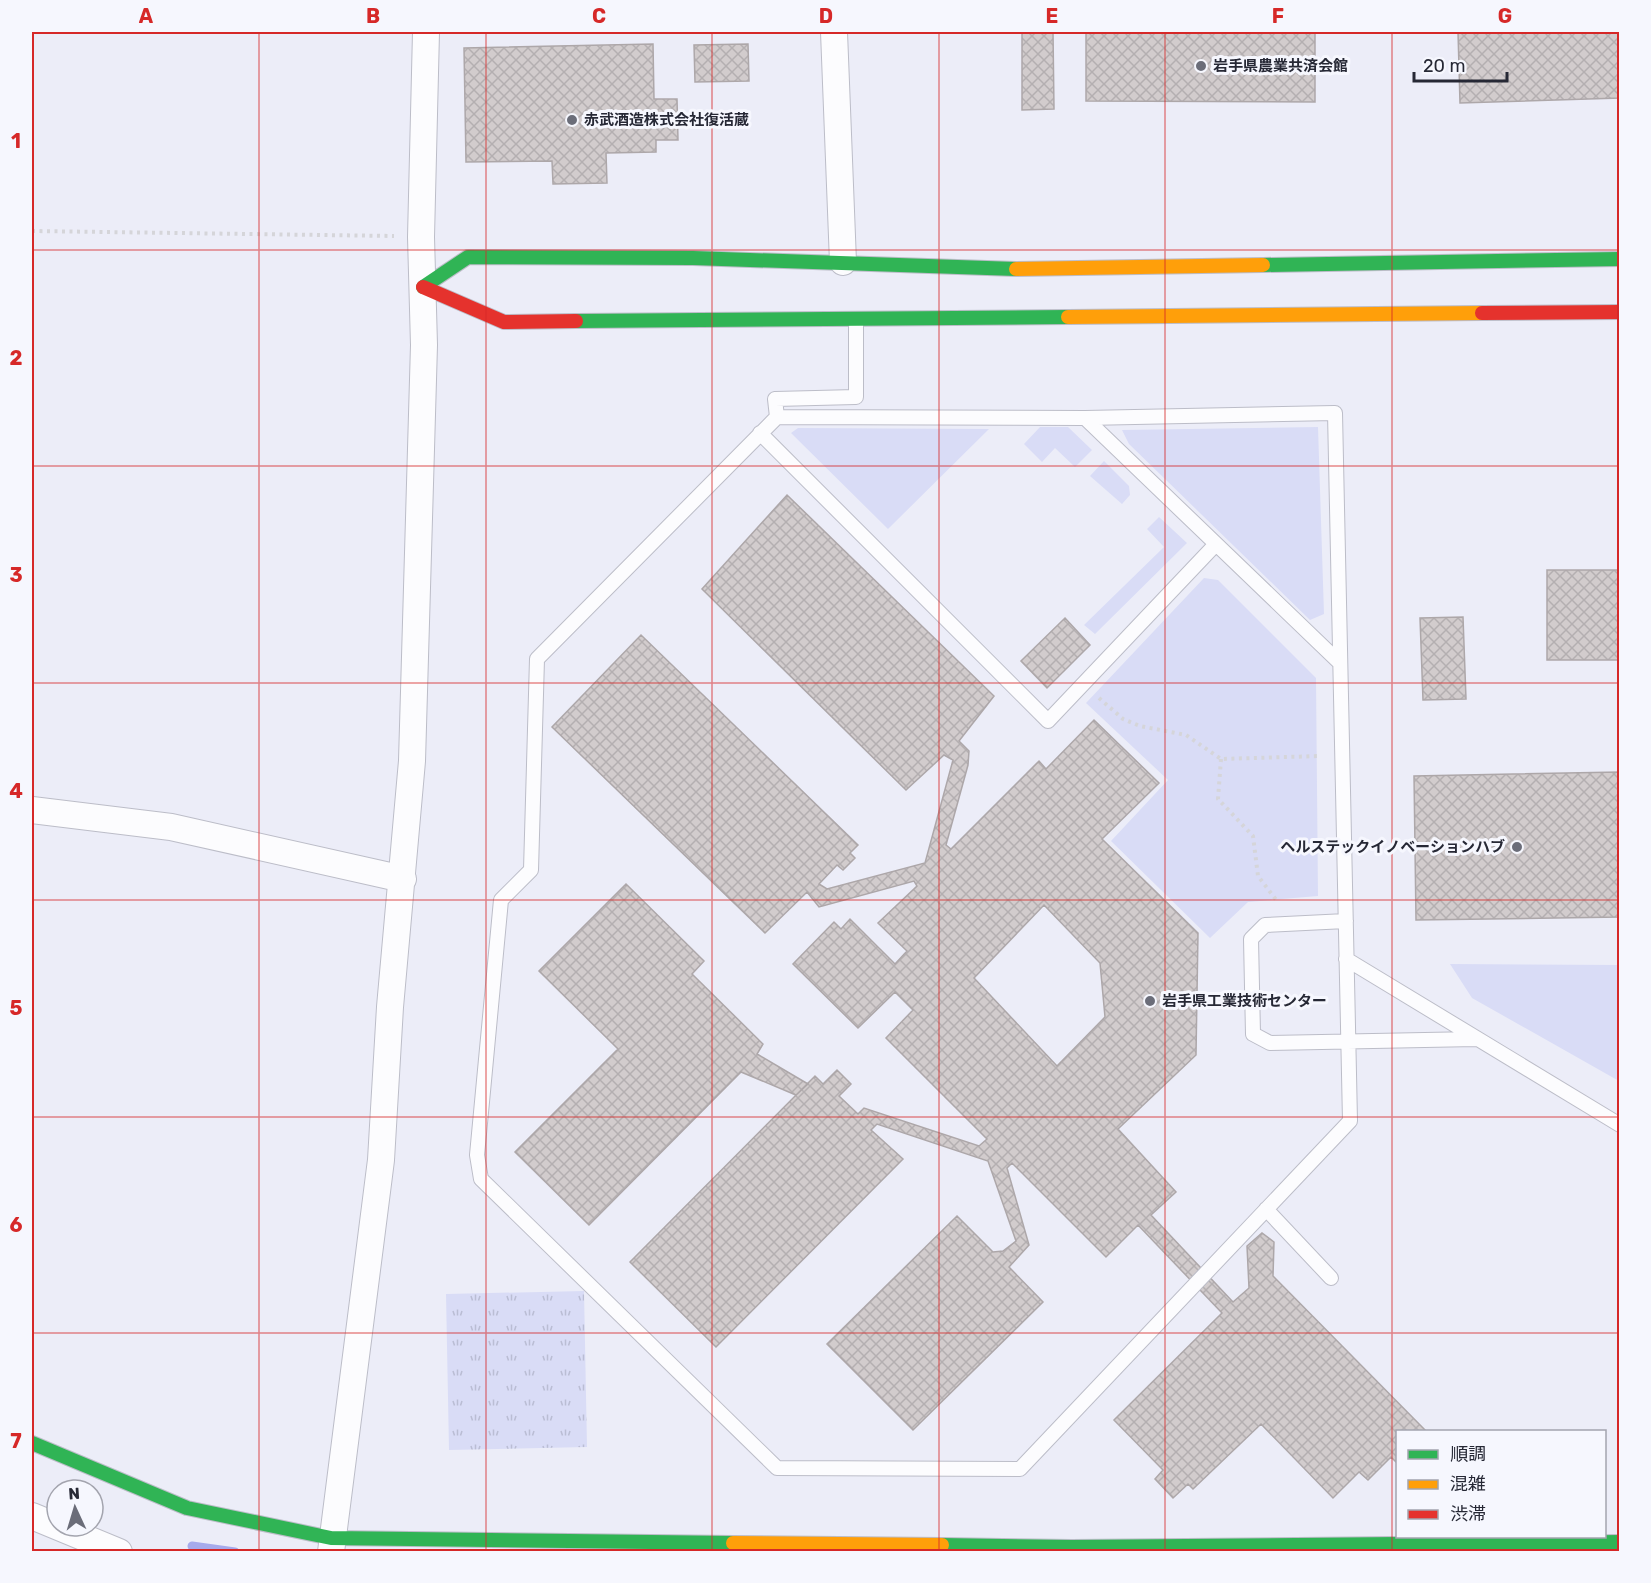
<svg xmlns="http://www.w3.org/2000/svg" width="1651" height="1583" font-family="Rubik,'Noto Sans JP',sans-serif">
	<defs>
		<pattern id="park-tufts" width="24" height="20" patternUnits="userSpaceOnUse" patternTransform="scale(1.5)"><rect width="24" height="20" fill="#d9dcf6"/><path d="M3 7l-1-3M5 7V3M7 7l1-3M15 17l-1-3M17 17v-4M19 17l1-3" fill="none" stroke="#babdd4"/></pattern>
		<pattern id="building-cross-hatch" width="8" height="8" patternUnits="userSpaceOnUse" patternTransform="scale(1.5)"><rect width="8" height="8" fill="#d2cccd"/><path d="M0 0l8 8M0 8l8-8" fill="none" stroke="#b4afb1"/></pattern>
	</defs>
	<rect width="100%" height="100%" fill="#ecedf8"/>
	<path fill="#d9dcf6" d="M1040,427H1068L1092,450L1075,467L1055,448L1042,462L1024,444Z
		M1318,427L1324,614L1310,620L1129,444L1122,430Z
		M798,428L989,429L888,529L791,433Z
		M1104,461L1129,486L1130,495L1122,504L1090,476Z
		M1159,517L1187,543L1095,634L1084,625L1164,547L1147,529Z
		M1204,578L1218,580L1316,678L1318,896L1248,902L1210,938L1111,841L1168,780L1086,703Z
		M1450,964L1619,965V1081L1472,998Z"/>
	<path fill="url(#park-tufts)" d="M584,1291L587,1447L449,1450L446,1294Z"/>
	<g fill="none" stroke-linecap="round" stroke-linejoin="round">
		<path stroke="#a6aaeb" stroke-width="9" d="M192,1546L235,1552"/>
	</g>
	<path fill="url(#building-cross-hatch)" stroke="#ada7a9" stroke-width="1.5" fill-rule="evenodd" d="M1022,32H1053L1054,109L1022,110Z
		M1086,32H1315V102L1086,101Z
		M1458,32H1620V98L1460,103Z
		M653,44L654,99H677L678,140H656V152L606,153L607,183L553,184L552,161L466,162L464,48Z
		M748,44L749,81L695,82L694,45Z
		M787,495L994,696L959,741L969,751L968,765L946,845L951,849L1039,761L1046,769L1094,720L1159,783L1102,839L1198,933L1196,1055L1118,1129L1176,1192L1151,1215L1233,1302L1249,1288L1247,1246L1262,1233L1274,1242L1273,1276L1427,1432H1398V1464L1391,1457L1368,1480L1359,1472L1333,1498L1261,1424L1193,1489L1188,1484L1173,1498L1155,1479L1163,1470L1114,1420L1222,1313L1138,1225L1106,1257L1012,1163L1007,1168L1029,1245L1009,1267L1043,1302L913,1430L827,1344L957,1216L993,1252L1003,1251L1016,1241L988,1161L877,1124L871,1130L903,1159L716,1347L630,1262L815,1076L823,1084L837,1070L851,1084L839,1096L858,1114L864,1108L979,1146L987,1139L886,1038L913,1010L895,992L858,1028L793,964L834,922L841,929L850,919L895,964L907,951L878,923L917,886L914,881L819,907L807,892L765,933L552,727L641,635L858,845L850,853L855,858L843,870L837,865L819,884L827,889L925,863L953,760L944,755L906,790L702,589ZM1044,905L1100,963L1105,1017L1057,1066L974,978Z
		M1547,570H1620V660H1547Z
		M1463,617L1466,699L1423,700L1420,618Z
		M1065,618L1090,645L1047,688L1021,661Z
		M1620,772V917L1416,920L1414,776Z
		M626,884L704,961L692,974L763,1044L757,1054L808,1084L796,1095L741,1072L589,1225L515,1152L618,1049L539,971Z"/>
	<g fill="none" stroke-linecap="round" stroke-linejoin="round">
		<defs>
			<path id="lane" d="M1335,413L1350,1121L1020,1469L777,1468L481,1179L477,1155L501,900L531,870L537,659L777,417L1085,418Z
				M777,417L775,399L856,397V319
				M1085,418L1340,663
				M760,433L1048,721L1216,544
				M1346,921L1265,925L1251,939L1253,1034L1270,1043L1476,1039
				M1346,959L1620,1125
				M1266,1209L1331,1278"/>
			<path id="street" d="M834,32L843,262
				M32,810L171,827L403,879
				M32,1516L119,1552
				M331,1552L381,1160L390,1007L412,761L424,345L421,237L426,32"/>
			<path id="fast" d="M1263,265L1620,259
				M423,287L468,257L693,258L1016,269
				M576,321L1068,317
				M32,1443L187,1508L331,1538L733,1543
				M942,1545L1072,1547L1620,1542"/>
			<path id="slow" d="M1016,269L1263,265
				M1068,317L1482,313
				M733,1543L942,1545"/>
			<path id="jam" d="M423,287L504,322L576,321
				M1482,313L1620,312"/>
		</defs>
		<use href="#lane" stroke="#bcbdc8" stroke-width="16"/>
		<use href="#street" stroke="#bcbdc8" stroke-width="28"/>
		<use href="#fast" stroke="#bcbdc8" stroke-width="16"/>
		<use href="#slow" stroke="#bcbdc8" stroke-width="16"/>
		<use href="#jam" stroke="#bcbdc8" stroke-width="16"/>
		<path stroke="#d5d5d9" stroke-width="4" stroke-dasharray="3 4.5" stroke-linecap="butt" d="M32,231L394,236
			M1099,698L1123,719L1140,726L1186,735L1221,759L1320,756
			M1221,759L1218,799L1253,836L1258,876L1277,901"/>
		<use href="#lane" stroke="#fcfcfe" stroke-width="14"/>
		<use href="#street" stroke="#fcfcfe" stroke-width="26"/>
		<use href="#fast" stroke="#30b455" stroke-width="14"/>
		<use href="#slow" stroke="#ff9f0a" stroke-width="14"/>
		<use href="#jam" stroke="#e5322d" stroke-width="14"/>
	</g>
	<path fill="none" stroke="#d62828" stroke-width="1.5" stroke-opacity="0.55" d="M259,32V1552M486,32V1552M712,32V1552M939,32V1552M1165,32V1552M1392,32V1552M32,250H1620M32,466H1620M32,683H1620M32,900H1620M32,1117H1620M32,1333H1620"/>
	<g fill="#6b6d79" stroke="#f6f7fe" stroke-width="2">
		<circle cx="1201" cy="66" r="6"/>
		<circle cx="572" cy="120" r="6"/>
		<circle cx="1517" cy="847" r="6"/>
		<circle cx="1150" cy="1001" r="6"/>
	</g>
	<g text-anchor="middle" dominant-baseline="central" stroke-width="6" stroke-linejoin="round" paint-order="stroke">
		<g font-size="15" font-weight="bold" fill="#262835" stroke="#f6f7fe" text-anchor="start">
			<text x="1213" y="66">岩手県農業共済会館</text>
			<text x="584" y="120">赤武酒造株式会社復活蔵</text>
			<text x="1505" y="847" text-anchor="end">ヘルステックイノベーションハブ</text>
			<text x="1162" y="1001">岩手県工業技術センター</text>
		</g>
	</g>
	<rect width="1651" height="1583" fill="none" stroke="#f6f7fe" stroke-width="66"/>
	<rect x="1396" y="1430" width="210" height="108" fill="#f6f7fe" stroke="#a3a4ae" stroke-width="1.5"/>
	<rect x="1408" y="1450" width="30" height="9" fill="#30b455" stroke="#a3a4ae" stroke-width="1.5"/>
	<text x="1450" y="1460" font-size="18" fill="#262835">順調</text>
	<rect x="1408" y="1480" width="30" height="9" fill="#ff9f0a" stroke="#a3a4ae" stroke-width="1.5"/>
	<text x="1450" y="1490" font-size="18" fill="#262835">混雑</text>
	<rect x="1408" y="1510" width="30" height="9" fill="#e5322d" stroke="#a3a4ae" stroke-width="1.5"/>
	<text x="1450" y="1520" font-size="18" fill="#262835">渋滞</text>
	<g transform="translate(75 1508) rotate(356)"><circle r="28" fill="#f6f7fe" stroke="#a3a4ae" stroke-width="1.5"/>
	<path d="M0-4.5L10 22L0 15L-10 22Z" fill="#6b6d79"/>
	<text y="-9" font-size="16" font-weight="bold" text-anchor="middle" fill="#262835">N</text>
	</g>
	<path d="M1414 72v9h93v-9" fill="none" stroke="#262835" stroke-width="3"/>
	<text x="1423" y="72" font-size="18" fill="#262835" stroke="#f6f7fe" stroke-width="4.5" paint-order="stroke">20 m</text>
	<rect x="33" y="33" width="1585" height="1517" fill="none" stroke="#d62828" stroke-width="2"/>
	<g font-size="20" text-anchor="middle" font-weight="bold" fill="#d62828">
		<text x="146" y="23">A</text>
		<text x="373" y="23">B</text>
		<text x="599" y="23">C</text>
		<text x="826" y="23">D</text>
		<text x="1052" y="23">E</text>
		<text x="1278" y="23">F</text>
		<text x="1505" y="23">G</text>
		<text x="16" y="148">1</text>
		<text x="16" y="365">2</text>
		<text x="16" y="582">3</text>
		<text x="16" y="798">4</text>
		<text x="16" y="1015">5</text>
		<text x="16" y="1232">6</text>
		<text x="16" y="1448">7</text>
	</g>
</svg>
